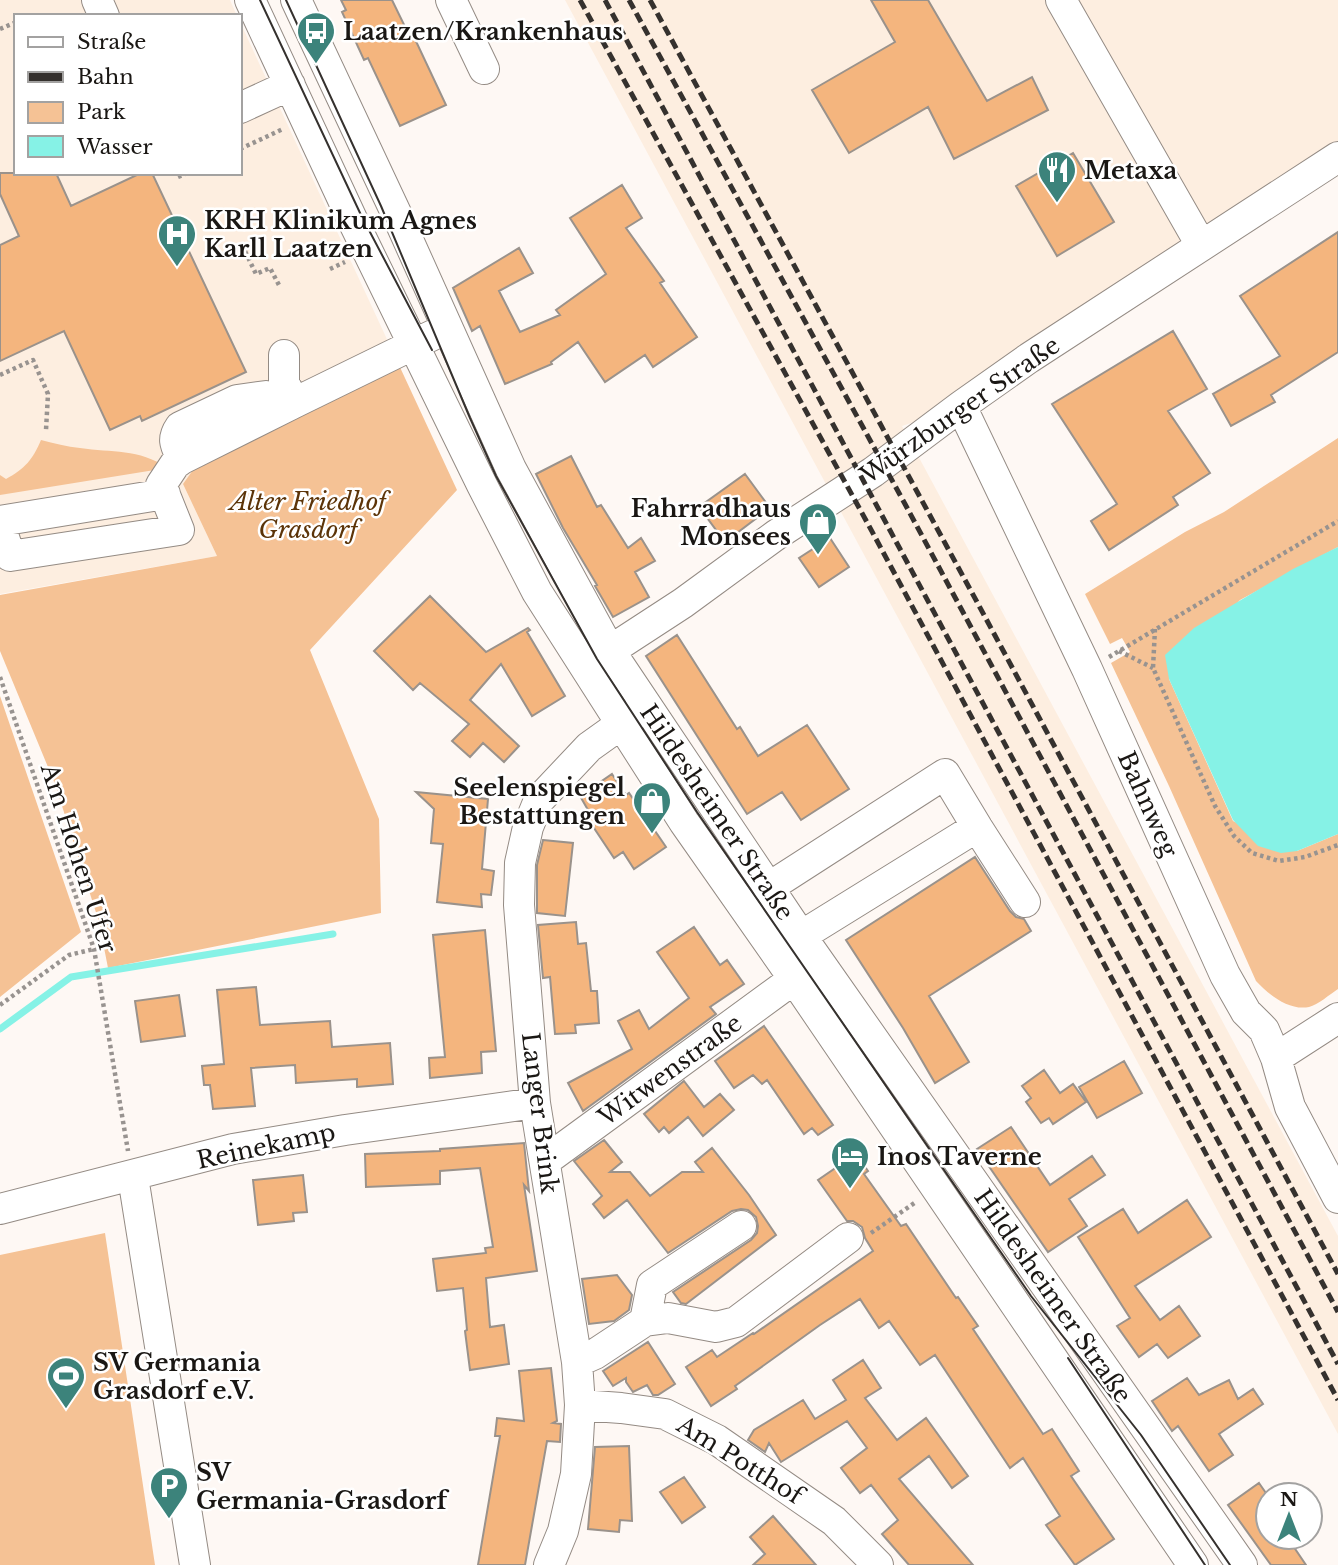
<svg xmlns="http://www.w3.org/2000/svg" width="1338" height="1565" font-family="'Libre Baskerville',serif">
	<rect width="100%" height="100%" fill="#fef8f4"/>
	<path fill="#fdeee0" d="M0,0H230L237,16H16V173H240V22L398,363L183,484L217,556L0,594Z
		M565,0H1338V157L961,406L902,426L1338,1236V1434Z"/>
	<path fill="#f5c295" d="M398,363L457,490L310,650L379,819L381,913L108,968L99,922L55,784L0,651V595L217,556L183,484L198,463Z
		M1338,438V547L1240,600L1169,679L1233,821L1297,851L1338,834V989C1330,994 1318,1005 1309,1007C1289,1011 1268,994 1256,981L1169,786L1111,663L1130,652L1122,638L1110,644L1085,594L1185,532L1224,512Z
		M41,440C54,443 67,447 80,448C112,453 139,448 167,468L0,495V475L6,479C25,469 33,459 41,440Z
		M0,696L81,932L0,997Z
		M105,1233L155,1565H0V1255Z"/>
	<path fill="#86f2e6" d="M1338,547V834L1297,851L1281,853L1258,846L1233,820L1169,679L1165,655L1194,628L1293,569Z"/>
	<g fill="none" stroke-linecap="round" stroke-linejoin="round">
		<path stroke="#86f2e6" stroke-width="7" d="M0,1029L71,977L333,934"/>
	</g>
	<path fill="#f4b57e" stroke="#9a928b" stroke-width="2" d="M341,0H392L411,39L414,37L446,105L400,126L368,58L364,60L342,12L346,10Z
		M871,0H928L987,101L1032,77L1048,110L954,159L928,107L849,153L812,90L895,42Z
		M1073,153L1114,222L1057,256L1016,186Z
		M0,173H56L71,206L141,173H152L246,372L142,421L140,416L110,430L64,331L0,361V245L19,236L0,194Z
		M622,185L642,218L626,228L664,281L660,283L697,337L653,367L645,355L605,382L578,342L551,362L552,364L505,384L480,326L472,331L453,288L519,248L533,273L499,291L520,332L560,315L556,310L606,274L570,218Z
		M1338,232V352L1271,395L1275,402L1231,426L1213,394L1280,356L1240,296Z
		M1173,331L1207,389L1168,411L1210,473L1173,497L1178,505L1109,550L1091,521L1117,504L1052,404Z
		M571,456L597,507L601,505L628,548L641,538L655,561L635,572L649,597L613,617L595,586L597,585L563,528L536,474Z
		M745,474L770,508L725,542L699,507Z
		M830,538L849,567L819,587L799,558Z
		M430,596L486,652L528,628L530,630L527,632L565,696L532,716L501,664L470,700L519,746L504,762L483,743L470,757L452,741L469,724L420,683L413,690L374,651Z
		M677,635L737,729L740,727L758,756L807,725L849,789L801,820L782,792L747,814L646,656Z
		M612,774L626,795L629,793L666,847L634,869L623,852L614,858L584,813L588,810L580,796Z
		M416,792L488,799L482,869L494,871L491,895L481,894L482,907L437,902L443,844L431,843L434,809Z
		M543,840L573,843L565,916L537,913V865Z
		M975,857L1010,911L1016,917L1024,919L1031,931L929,996L969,1062L935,1083L903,1028L846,940Z
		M576,922L578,944L586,943L591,991H597L599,1023L575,1025L576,1033L555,1034L550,977L543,978L538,925Z
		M694,927L720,965L727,960L744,984L710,1007L716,1014L583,1111L568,1083L632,1049L618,1021L639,1010L649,1029L689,998L657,952Z
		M485,930L496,1051L481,1052L482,1073L430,1078L429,1058L445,1057L433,935Z
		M256,987L260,1025L330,1021L332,1047L390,1043L393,1084L357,1087V1079L296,1083L295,1065L251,1068L255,1106L213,1109L210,1085H204L202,1066L224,1064L217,990Z
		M179,995L185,1036L141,1042L135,1001Z
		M764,1026L833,1125L818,1135L812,1128L804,1134L767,1080L762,1084L753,1075L734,1088L715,1061Z
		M1124,1061L1142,1093L1097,1118L1079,1087Z
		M1044,1070L1060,1093L1073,1084L1086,1102L1053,1124L1049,1118L1041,1123L1026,1102L1031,1098L1022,1086Z
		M684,1081L704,1107L720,1094L734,1110L703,1136L688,1117L669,1133L664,1127L659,1132L644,1114Z
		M1011,1127L1050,1185L1092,1156L1105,1175L1069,1199L1087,1226L1048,1252L977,1149Z
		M604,1140L622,1162L610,1172H630L650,1196L682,1172H703L695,1162L712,1148L749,1195L776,1235L686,1304L681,1303L673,1292L751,1240L757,1233L758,1226L756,1217L748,1210L741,1209L732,1211L668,1253L627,1200L604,1218L593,1204L602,1196L574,1161Z
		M524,1143L529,1191L524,1185L537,1271L486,1278L490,1327L504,1325L509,1364L470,1370L465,1331L467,1330L463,1288L437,1291L433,1259L486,1253L485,1248L493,1247L480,1168L440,1171V1184L366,1187L365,1154L440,1151V1149Z
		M856,1154L868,1171L864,1174L901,1226L906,1224L956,1298L958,1297L978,1326L973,1329L1043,1434L1052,1429L1079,1471L1071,1476L1114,1539L1075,1565L1046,1525L1060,1516L1023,1458L1010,1468L935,1355L920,1365L889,1321L879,1328L860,1299L820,1325L735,1386L737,1389L711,1406L686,1367L712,1350L717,1357L753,1333L754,1334L873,1251L865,1238L862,1227L853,1221H847L818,1180Z
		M303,1175L307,1212L293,1213L294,1221L258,1225L253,1180Z
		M1187,1200L1211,1237L1135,1286L1160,1320L1179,1306L1200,1336L1168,1358L1157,1344L1139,1357L1117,1326L1130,1318L1078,1237L1123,1209L1138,1233Z
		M617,1275L632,1295L629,1310L614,1321L589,1324L582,1279Z
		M648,1342L675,1384L658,1395H653L647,1385L633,1392L626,1382V1378L613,1386L603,1371Z
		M863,1360L881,1388L865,1398L897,1440L926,1418L968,1476L952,1488L929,1456L899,1479L973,1565H909L882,1534L898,1520L871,1485L860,1493L841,1468L867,1448L847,1421L781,1462L769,1443L765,1452L748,1440L754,1430L803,1400L815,1419L846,1400L833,1380Z
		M551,1368L557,1421L553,1423L561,1424L560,1442L547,1441L525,1565H478L500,1436H495L497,1418L524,1421L519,1371Z
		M1187,1378L1199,1395L1229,1380L1238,1399L1253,1389L1263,1404L1219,1434L1233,1455L1209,1471L1178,1426L1172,1431L1152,1401Z
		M629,1446L632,1521L620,1520L619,1532L588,1529L595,1447Z
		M684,1477L705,1507L682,1523L660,1492Z
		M1259,1483L1268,1496V1537H1287L1306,1565H1271L1228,1505Z
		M773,1516L816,1565H753L765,1554L750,1537Z"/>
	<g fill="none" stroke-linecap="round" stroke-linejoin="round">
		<defs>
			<path id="minor" d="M97,0L104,16
				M250,0L352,219L482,485L537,592L684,822L794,979L1193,1565
				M296,0L396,213L511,469L610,651L801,936L1242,1565
				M451,0L484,69
				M1061,0L1201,245
				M240,108L290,85
				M284,355V383L294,402
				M292,404L433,335
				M961,406L1087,669L1225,975L1246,1012L1264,1030L1276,1058L1290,1107L1338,1198
				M0,521L165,494
				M0,525L10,556L179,530L161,485L175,464L182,459L292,404L266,396L237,400L180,427C171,440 176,446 182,459
				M594,661L683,603L776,535L873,472L961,406L1029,358L1338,157
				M977,827L1025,902
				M768,888L945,774L977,827L801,936
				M1276,1058L1338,1018
				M545,1161L794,979
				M133,1177L195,1565
				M0,1209L233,1149L345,1130L535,1103
				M645,1321L652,1285L741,1226
				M577,1362L595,1354L645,1321L668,1318L716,1327L736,1322L848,1238
				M580,1405L621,1408L665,1414L717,1440L834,1521L878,1565
				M549,1565L563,1531L576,1474L580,1405L577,1362L535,1103L519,905L520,863L528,827L539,800L589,747L638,712"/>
		</defs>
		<use href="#minor" stroke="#948b84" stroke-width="32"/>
		<path stroke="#989390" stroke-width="4.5" stroke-dasharray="3.5 3.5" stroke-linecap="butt" d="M0,29L14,23
			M240,149L283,129
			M178,177L187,173
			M242,245L256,274L270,268L280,287
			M330,269L345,262
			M0,375L33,360L48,394L46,430
			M1155,629L1153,668L1215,806L1234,836L1252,853L1279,861L1305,857L1338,845
			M1119,651L1153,668
			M1109,657L1338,521
			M0,677L94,949L128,1151
			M0,1005L69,955L94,949
			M871,1233L916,1202"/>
		<use href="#minor" stroke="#fff" stroke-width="30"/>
		<path stroke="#35312e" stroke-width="2" d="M260,0L361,215L432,350
			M286,0L381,206L470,418L496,476L597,659L697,812L1031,1296L1141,1435L1230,1565
			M1068,1358L1205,1565"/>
		<path stroke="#35312e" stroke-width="5" stroke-dasharray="10 5" stroke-linecap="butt" d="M580,0L868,524L1338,1400
			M605,0L1338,1364
			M629,0L905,504L1338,1312
			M650,0L977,602L1338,1274"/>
	</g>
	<defs>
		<symbol id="bus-pin" viewBox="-11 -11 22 30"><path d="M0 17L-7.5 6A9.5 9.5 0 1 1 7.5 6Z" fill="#3c837b" stroke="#fff"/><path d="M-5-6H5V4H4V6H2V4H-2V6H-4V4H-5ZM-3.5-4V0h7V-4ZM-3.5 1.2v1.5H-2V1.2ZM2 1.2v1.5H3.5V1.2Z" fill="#fff"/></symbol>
		<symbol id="restaurant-pin" viewBox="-11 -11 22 30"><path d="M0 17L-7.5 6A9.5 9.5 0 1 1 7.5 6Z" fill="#3c837b" stroke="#fff"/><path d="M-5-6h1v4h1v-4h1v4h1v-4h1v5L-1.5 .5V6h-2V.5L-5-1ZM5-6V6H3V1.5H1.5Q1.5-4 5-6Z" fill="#fff"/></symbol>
		<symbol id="hospital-pin" viewBox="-11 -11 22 30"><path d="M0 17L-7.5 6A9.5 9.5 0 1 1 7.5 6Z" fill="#3c837b" stroke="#fff"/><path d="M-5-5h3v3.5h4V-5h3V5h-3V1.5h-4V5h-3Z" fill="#fff"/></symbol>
		<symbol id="shop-pin" viewBox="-11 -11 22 30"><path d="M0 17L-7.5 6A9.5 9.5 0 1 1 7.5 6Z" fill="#3c837b" stroke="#fff"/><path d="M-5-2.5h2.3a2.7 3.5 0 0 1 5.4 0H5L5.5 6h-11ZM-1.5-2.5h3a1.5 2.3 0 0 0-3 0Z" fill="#fff"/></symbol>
		<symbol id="hotel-pin" viewBox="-11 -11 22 30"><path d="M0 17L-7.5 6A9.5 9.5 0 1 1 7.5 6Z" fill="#3c837b" stroke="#fff"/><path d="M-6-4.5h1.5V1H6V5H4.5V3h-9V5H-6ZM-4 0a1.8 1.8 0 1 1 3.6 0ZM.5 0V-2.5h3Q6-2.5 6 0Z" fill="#fff"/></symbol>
		<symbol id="stadium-pin" viewBox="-11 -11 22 30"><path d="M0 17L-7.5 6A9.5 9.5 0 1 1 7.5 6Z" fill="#3c837b" stroke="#fff"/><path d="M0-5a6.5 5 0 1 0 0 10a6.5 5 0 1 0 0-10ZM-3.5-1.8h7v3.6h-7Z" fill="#fff"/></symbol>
		<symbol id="parking-pin" viewBox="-11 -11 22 30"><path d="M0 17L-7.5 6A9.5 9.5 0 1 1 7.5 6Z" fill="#3c837b" stroke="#fff"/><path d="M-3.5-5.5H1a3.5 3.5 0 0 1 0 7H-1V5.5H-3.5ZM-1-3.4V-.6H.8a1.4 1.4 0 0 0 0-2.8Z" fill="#fff"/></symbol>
	</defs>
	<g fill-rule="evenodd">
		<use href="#bus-pin" x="294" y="9" width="44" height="60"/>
		<use href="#restaurant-pin" x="1035" y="148" width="44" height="60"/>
		<use href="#hospital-pin" x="155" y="212" width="44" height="60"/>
		<use href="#shop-pin" x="796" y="500" width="44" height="60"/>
		<use href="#shop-pin" x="630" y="779" width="44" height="60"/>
		<use href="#hotel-pin" x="828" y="1134" width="44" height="60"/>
		<use href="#stadium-pin" x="44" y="1354" width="44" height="60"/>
		<use href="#parking-pin" x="147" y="1464" width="44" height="60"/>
	</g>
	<g text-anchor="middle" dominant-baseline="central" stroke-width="5" stroke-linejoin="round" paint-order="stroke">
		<g font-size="24" font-weight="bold" fill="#1a1714" stroke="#fff" text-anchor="start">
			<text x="343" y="31">Laatzen/Krankenhaus</text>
			<text x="1084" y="170">Metaxa</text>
			<text x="204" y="220">KRH Klinikum Agnes<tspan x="204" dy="28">Karll Laatzen</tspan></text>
			<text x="791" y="508" text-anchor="end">Fahrradhaus<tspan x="791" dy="28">Monsees</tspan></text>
			<text x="625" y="787" text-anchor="end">Seelenspiegel<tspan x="625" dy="28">Bestattungen</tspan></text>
			<text x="877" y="1156">Inos Taverne</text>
			<text x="93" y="1362">SV Germania<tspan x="93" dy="28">Grasdorf e.V.</tspan></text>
			<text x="196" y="1472">SV<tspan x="196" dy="28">Germania-Grasdorf</tspan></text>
		</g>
		<g font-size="24" fill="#1a1714" stroke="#fff">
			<text transform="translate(960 410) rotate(-35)">Würzburger Straße</text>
			<text transform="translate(1148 804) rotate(66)">Bahnweg</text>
			<text transform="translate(717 812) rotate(56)">Hildesheimer Straße</text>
			<text transform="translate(79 858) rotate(72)">Am Hohen Ufer</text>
			<text transform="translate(670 1070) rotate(-36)">Witwenstraße</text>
			<text transform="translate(540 1113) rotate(83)">Langer Brink</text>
			<text transform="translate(266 1146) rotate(-12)">Reinekamp</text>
			<text transform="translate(1053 1296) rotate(55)">Hildesheimer Straße</text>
			<text transform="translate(740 1460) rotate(32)">Am Potthof</text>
		</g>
		<g font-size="24" font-style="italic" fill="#5c3408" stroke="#fff">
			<text x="308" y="501">Alter Friedhof<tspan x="308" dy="28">Grasdorf</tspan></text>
		</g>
	</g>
	<rect x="14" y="14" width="228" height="161" fill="#ffffff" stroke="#a3a2a1" stroke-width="2"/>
	<rect x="28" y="37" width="35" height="10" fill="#ffffff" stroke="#a3a2a1" stroke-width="2"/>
	<text x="77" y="49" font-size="21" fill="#1a1714">Straße</text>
	<rect x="28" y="72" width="35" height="10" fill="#35312e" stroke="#a3a2a1" stroke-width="2"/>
	<text x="77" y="84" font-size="21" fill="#1a1714">Bahn</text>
	<rect x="28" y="102" width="35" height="21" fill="#f5c295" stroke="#a3a2a1" stroke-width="2"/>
	<text x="77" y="119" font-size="21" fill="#1a1714">Park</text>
	<rect x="28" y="136" width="35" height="21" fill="#86f2e6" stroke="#a3a2a1" stroke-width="2"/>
	<text x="77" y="154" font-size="21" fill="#1a1714">Wasser</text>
	<g transform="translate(1289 1516)"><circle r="33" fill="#ffffff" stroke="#a3a2a1" stroke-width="2"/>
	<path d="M0-5L12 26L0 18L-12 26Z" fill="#3c837b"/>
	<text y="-10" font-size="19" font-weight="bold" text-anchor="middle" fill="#1a1714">N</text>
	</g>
</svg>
